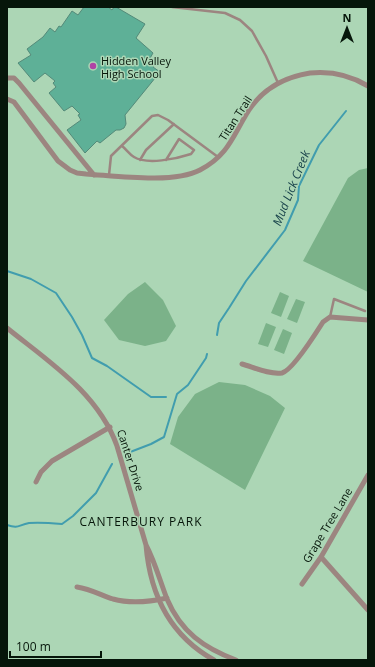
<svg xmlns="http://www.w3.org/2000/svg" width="375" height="667" font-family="'Open Sans',sans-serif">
	<rect width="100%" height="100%" fill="#acd6b5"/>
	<path fill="#7bb289" d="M368,168V292L303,261L348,178L359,170Z
		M145,282L163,300L176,326L166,341L145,346L119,340L104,320L128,294Z
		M280,292L289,296L281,317L271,313Z
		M296,299L305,302L297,323L287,319Z
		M266,323L276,327L268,347L258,344Z
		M283,329L292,333L284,354L274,350Z
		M219,382L245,385L270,396L285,408L245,490L170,444L178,417L195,394Z"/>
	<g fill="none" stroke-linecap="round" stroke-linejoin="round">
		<path stroke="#419dae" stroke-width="2" d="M7,271L31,279L56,293L72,317L82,335L92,358L107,366L151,397H166
			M217,335L219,323L229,308L246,281L285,230L298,200L299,186L319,145L346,111
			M125,454L151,444L164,437L177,394L188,385L206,358L207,354
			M7,525C19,529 18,525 29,523C40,522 51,523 62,524L73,516L96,493L112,464"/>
	</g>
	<path fill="#5eb097" stroke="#548a79" d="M84,7H108L112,10L114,7H116L145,24L136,38L153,53L149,60L156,64L153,67L160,72L125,115L126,124L124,128L120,130H116L100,143L97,141L85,153L67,130L81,120L78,115L80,114L72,106L64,111L49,93L56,87L53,83L55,81L45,73L34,82L18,63L31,55L27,49L43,37L50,28L55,32L59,26L61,27L72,11L78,15Z"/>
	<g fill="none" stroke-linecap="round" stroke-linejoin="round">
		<path stroke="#9c8580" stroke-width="2.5" d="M172,7L225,13L240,20L252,31L266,56L278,83
			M122,146C126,149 129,154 134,157C147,165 176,159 191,154L194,150L179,139L166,160
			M140,160L146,150L174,124
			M109,175L111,156L152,116L158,115L168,120L218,157
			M330,317L334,299L365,311"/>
		<path stroke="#9c8580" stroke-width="5" d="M7,78H14L19,83L94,175
			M7,99L14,102L58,161L70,170L77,173L86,174C117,176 173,184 200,170C229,155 233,135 249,110C263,89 285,77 310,73C330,71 350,75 368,86
			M7,328C49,362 98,393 117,446L146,545
			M242,364C253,367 269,375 282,373C293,370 316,333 323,322L330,317L368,320
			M36,482L41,472L52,461L110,427
			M321,557L368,610
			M302,584L321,557L368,475
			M77,587C90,589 101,595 113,599C131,604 149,602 167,598
			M214,660C169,635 150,594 146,545C155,562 160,581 167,599C181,632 204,648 236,660"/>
	</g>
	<circle fill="#af44a5" stroke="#acd6b5" stroke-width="1.5" cx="93" cy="66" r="4"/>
	<g text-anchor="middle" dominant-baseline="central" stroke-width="3" stroke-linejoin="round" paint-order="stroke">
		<g font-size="11" fill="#06160a" stroke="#acd6b5" text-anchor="start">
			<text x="101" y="60">Hidden Valley<tspan x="101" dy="13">High School</tspan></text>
		</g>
		<g font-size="11" fill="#06160a" stroke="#acd6b5">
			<text transform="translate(235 118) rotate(-57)">Titan Trail</text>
			<text transform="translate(131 460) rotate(72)">Canter Drive</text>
			<text transform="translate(327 525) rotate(-59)">Grape Tree Lane</text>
		</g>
		<g font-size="12" font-style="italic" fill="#19434b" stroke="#acd6b5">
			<text transform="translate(291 188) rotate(-68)">Mud Lick Creek</text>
		</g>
		<g font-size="12" letter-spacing="1" fill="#06160a" stroke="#acd6b5">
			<text x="141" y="521">CANTERBURY PARK</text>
		</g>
	</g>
	<rect width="375" height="667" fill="none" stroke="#06160a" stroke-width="16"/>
	<g transform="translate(347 28)" stroke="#acd6b5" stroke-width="3" paint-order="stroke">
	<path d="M0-3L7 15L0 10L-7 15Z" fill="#06160a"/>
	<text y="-6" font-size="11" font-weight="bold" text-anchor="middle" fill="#06160a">N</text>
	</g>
	<path d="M10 651v6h91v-6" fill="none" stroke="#06160a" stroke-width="2"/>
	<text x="16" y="651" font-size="12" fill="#06160a" stroke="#acd6b5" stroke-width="3" paint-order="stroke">100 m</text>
</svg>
